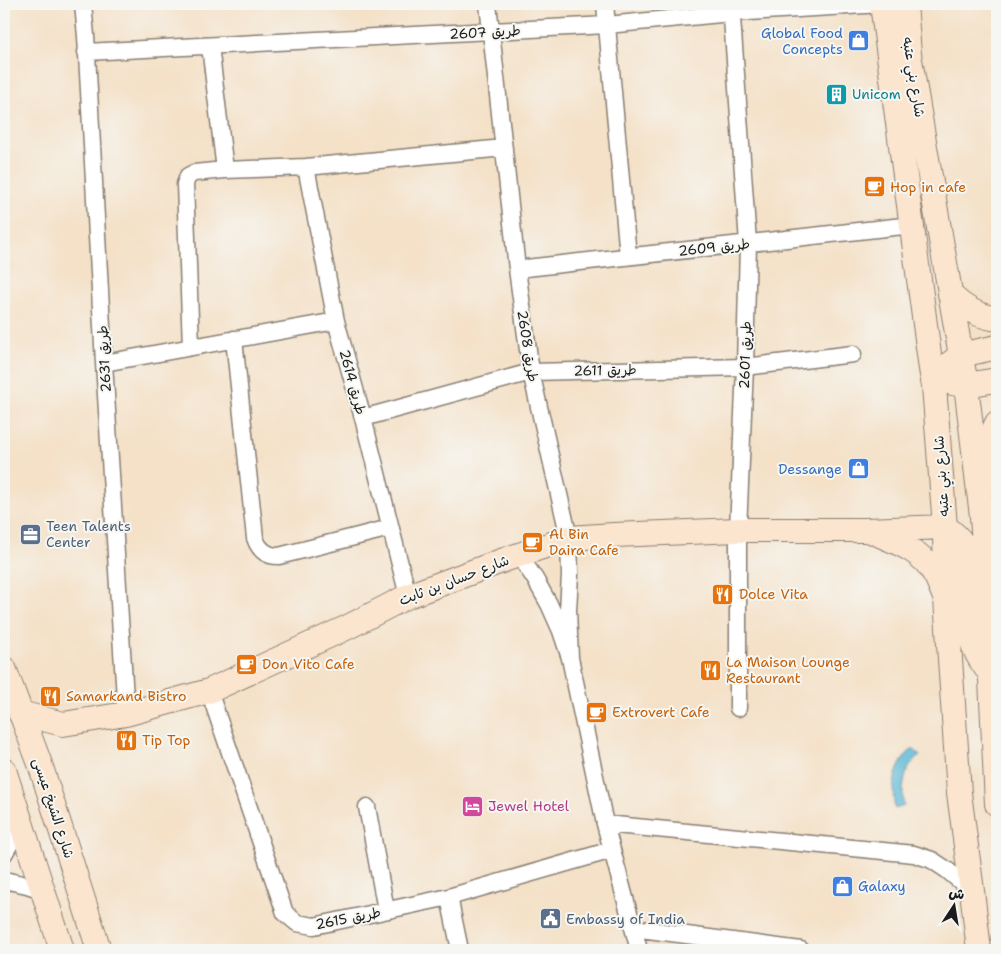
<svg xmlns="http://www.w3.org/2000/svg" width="1001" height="954" font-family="'Shantell Sans','Playpen Sans Arabic',sans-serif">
	<rect width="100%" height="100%" fill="#f6f6f2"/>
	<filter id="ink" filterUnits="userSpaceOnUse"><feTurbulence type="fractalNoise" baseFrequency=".02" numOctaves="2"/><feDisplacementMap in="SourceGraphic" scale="10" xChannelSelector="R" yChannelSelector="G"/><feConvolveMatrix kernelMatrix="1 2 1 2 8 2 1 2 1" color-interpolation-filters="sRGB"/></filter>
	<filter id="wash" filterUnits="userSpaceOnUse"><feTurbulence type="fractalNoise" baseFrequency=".0096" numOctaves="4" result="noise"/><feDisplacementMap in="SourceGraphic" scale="20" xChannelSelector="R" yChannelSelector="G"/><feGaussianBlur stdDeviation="1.12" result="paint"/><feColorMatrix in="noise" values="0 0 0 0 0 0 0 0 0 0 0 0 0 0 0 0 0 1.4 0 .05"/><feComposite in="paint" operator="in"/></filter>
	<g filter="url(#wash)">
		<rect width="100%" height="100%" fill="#f4e1c8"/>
		<path fill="#57b6d6" stroke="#3a6979" d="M913,748L920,756C904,766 901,789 904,806L895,809C890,786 896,763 913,748Z"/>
	</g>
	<g filter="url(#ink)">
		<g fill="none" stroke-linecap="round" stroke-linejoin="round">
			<defs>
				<path id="street" d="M83,4L86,36L104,363L126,714
					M488,4L517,269L531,372L569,538L570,575L568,610L570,658
					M605,4L628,256
					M731,4L748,243L745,367L738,530V708
					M210,46L225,170
					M86,52L607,25L731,13L882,4
					M306,167L336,321L363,418L408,596
					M517,269L912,225
					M234,339L255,538C259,550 267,556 279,556L390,528
					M191,346L185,184L188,176L194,173L225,170L306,167L504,148
					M104,363L336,321
					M363,418L531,372L745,367L853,354
					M519,555L535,579L549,604L561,631L570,658L605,824L639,950
					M209,691L285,913L297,923L314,926L449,897L612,850
					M367,807L386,910
					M605,824L914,854L932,860L947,870L972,891
					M4,854L14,837L19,820
					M4,880L27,885L42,890
					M449,897L460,950
					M633,928L801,950"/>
				<path id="secondary" d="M882,4L931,369L934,386L945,527L946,599L959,793L972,891L979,950
					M905,4L909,54L966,385L982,516L986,576L997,804
					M950,294C963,308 978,316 997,319
					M948,365L961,355L997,347
					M952,383L966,385L997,380
					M986,484L995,427L997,423
					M873,532C896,542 921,550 934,573C938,579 941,588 944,595
					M4,668L40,764L99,950
					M20,713L63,724L126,714L209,691L348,627L408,596L504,560L569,538L614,535L738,530H866L945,527C951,531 958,536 962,543C966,552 965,564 965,574C967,598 966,624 974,647C978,657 984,666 991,674
					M4,770L62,950"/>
			</defs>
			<use href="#street" stroke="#887e72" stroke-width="19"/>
			<use href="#secondary" stroke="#887e72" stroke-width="26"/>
			<use href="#street" stroke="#fff" stroke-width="16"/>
			<use href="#secondary" stroke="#fce5cf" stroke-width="24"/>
		</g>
	</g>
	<defs>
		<symbol id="shop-square" viewBox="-11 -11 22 22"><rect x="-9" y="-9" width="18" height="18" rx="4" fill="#3f7fe0" stroke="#f6f6f2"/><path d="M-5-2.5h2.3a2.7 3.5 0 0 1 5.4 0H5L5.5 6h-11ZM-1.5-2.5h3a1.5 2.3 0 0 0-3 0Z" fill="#fff"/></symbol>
		<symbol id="building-square" viewBox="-11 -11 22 22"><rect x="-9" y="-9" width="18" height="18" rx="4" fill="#0f9aa8" stroke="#f6f6f2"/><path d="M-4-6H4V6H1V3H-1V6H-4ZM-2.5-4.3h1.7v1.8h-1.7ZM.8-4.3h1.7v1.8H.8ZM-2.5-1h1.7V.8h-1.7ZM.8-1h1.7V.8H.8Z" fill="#fff"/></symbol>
		<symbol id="cafe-square" viewBox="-11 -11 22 22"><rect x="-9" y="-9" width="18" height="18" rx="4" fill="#e8710a" stroke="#f6f6f2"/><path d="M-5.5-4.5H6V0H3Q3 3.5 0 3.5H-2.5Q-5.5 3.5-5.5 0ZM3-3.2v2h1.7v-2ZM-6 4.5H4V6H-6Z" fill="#fff"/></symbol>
		<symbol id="office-square" viewBox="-11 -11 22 22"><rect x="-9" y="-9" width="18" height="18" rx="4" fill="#5c6f8a" stroke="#f6f6f2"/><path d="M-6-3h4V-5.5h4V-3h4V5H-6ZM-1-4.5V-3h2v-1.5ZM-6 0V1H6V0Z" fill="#fff"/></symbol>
		<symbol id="restaurant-square" viewBox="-11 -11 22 22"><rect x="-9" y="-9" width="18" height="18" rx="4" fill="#e8710a" stroke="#f6f6f2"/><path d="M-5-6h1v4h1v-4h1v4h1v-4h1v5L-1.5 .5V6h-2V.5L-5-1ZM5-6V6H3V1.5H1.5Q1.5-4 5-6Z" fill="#fff"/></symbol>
		<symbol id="hotel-square" viewBox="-11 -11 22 22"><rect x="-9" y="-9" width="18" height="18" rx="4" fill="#d1479c" stroke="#f6f6f2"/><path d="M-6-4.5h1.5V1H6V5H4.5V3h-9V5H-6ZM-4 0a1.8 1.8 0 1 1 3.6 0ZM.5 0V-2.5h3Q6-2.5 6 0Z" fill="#fff"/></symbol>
		<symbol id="civic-square" viewBox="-11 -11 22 22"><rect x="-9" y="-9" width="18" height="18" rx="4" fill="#5c6f8a" stroke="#f6f6f2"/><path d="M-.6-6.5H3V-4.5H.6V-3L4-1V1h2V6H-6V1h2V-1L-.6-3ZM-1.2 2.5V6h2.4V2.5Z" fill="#fff"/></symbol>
	</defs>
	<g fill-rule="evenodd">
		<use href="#shop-square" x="846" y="28" width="25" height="25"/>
		<use href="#building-square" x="824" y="82" width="25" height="25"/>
		<use href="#cafe-square" x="862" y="174" width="25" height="25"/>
		<use href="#shop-square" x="846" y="456" width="25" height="25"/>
		<use href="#office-square" x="18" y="522" width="25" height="25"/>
		<use href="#cafe-square" x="520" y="530" width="25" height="25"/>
		<use href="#restaurant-square" x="710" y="582" width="25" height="25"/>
		<use href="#cafe-square" x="234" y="652" width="25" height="25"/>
		<use href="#restaurant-square" x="698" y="658" width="25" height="25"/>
		<use href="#restaurant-square" x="38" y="684" width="25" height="25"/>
		<use href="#cafe-square" x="584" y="700" width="25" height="25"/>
		<use href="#restaurant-square" x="114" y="728" width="25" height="25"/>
		<use href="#hotel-square" x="460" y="794" width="25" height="25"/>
		<use href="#shop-square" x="830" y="874" width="25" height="25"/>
		<use href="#civic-square" x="538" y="906" width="25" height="25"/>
	</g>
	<g text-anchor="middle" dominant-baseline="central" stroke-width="4" stroke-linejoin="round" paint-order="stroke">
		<g font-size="14" fill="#1c1c1c" stroke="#f6f6f2">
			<text transform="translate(485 32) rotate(-3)">طريق 2607</text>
			<text transform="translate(914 77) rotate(81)">شارع بني عتبه</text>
			<text transform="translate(714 247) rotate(-6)">طريق 2609</text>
			<text transform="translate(528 346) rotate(81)">طريق 2608</text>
			<text transform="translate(745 355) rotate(-88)">طريق 2601</text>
			<text transform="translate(104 359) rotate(-93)">طريق 2631</text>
			<text transform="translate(605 370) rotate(-1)">طريق 2611</text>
			<text transform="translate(353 382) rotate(75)">طريق 2614</text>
			<text transform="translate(941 476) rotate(-94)">شارع بني عتبه</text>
			<text transform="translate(454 580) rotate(-21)">شارع حسان بن ثابت</text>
			<text transform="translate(54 808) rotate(72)">شارع الشيخ عيسى</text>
			<text transform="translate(348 918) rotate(-11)">طريق 2615</text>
		</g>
		<g font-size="14" fill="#366cbe" stroke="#f6f6f2" text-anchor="end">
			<text x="843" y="33">Global Food<tspan x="843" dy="16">Concepts</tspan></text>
			<text x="842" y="469">Dessange</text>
			<text x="858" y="886" text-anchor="start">Galaxy</text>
		</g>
		<g font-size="14" fill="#0d838f" stroke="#f6f6f2" text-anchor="start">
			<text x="852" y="94">Unicom</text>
		</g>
		<g font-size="14" fill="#c56008" stroke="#f6f6f2" text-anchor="start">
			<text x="890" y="187">Hop in cafe</text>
			<text x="549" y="534">Al Bin<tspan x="549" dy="16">Daira Cafe</tspan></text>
			<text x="739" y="594">Dolce Vita</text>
			<text x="726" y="662">La Maison Lounge<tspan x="726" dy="16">Restaurant</tspan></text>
			<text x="262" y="664">Don Vito Cafe</text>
			<text x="66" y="696">Samarkand Bistro</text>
			<text x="612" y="712">Extrovert Cafe</text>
			<text x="142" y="740">Tip Top</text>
		</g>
		<g font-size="14" fill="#4e5e75" stroke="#f6f6f2" text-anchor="start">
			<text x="46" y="526">Teen Talents<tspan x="46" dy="16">Center</tspan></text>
			<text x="566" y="919">Embassy of India</text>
		</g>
		<g font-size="14" fill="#b23c85" stroke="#f6f6f2" text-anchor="start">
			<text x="488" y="806">Jewel Hotel</text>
		</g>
	</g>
	<rect width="1001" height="954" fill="none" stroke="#f6f6f2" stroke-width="20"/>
	<g transform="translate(954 906) rotate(12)" stroke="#f6f6f2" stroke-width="4" paint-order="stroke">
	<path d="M0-4L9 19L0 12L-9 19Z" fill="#1c1c1c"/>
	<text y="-8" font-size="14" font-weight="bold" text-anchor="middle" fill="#1c1c1c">ش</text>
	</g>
</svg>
